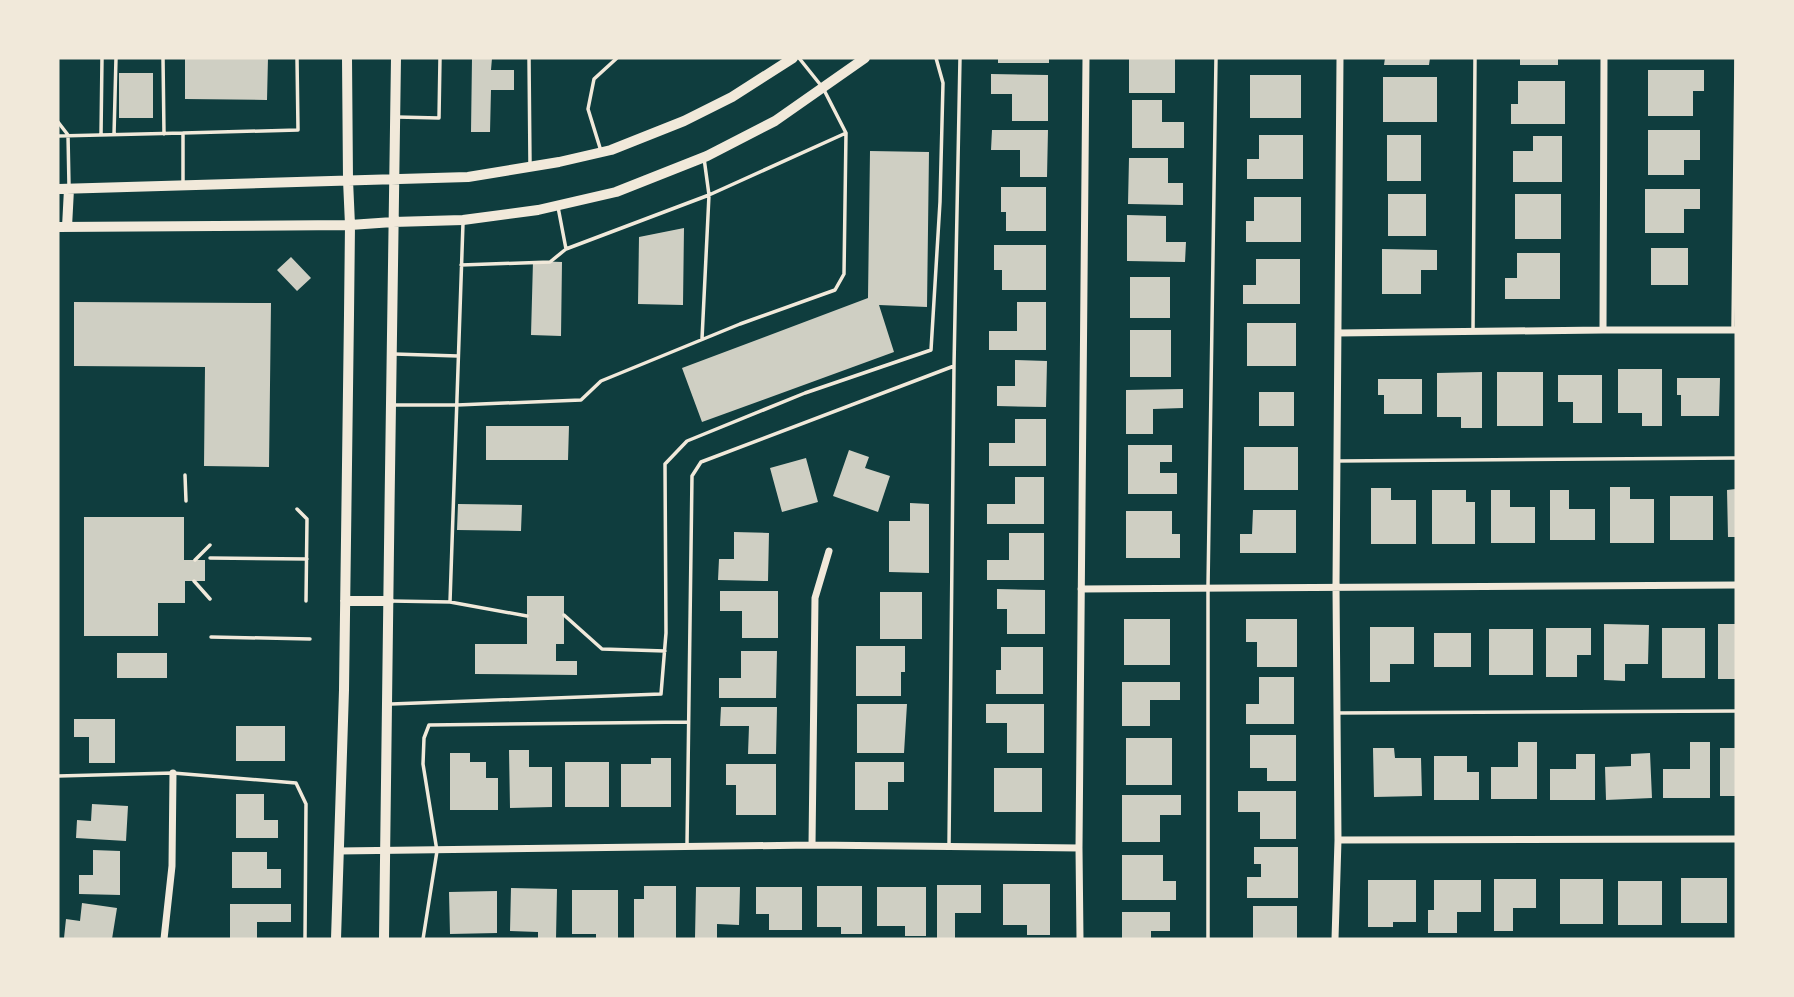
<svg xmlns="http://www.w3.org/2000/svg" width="1794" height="997" font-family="'Alegreya Sans',sans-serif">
	<rect width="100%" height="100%" fill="#0f3d3e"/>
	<path fill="#cfcfc3" d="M185,58H268L267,100L185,99Z
		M472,58H492L491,70H514V90H491L490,132H471Z
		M998,58H1049V63H998Z
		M1129,58H1175V93H1129Z
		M1385,58H1430L1429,65H1384Z
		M1520,58H1558V65H1520Z
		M1648,70H1704V91H1693V116H1648Z
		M119,73H153V118H119Z
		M991,74L1048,75V121H1012V94H991Z
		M1250,75H1301V118H1250Z
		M1383,77H1437V122H1383Z
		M1518,81H1565V124H1511V104H1518Z
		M1132,100H1162V122H1184V148H1132Z
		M992,130H1048L1047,177H1020V150H991Z
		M1648,130H1700V160H1684V175H1648Z
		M1259,135H1303V179H1247V159H1259Z
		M1387,135H1421V181H1387Z
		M1533,136H1562V182H1513V151H1533Z
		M870,151L929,152L927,307L879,305L894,352L702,422L682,368L868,298Z
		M1129,158H1168V183H1183V205L1128,204Z
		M1001,187H1046V231H1006V212H1001Z
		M1645,189H1700V209H1684V233H1645Z
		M1388,194H1426V236H1388Z
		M1515,194H1561V239H1515Z
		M1254,197H1301V242H1246V221H1254Z
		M1127,215L1166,216V242H1186L1185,262L1127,261Z
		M684,228L683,305L638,304L639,237Z
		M994,245H1046V290H1002V270H994Z
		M1651,248H1688V285H1651Z
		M1382,249L1437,250V270H1421V294H1382Z
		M1517,253H1560V299H1505V278H1517Z
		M291,257L311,278L297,291L277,270Z
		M1256,259H1300V304H1243V285H1256Z
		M533,261L562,262L561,336L531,335Z
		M1130,277H1170V318H1130Z
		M74,302L271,303L269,467L204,466L205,367L74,366Z
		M1017,302H1046V350H989V331H1017Z
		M1247,323H1296V366H1247Z
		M1130,330H1171V377H1130Z
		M1015,360L1047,361L1046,407L997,406V386H1015Z
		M1618,369H1662V426H1642V413H1618Z
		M1482,372V428H1461V417H1437V373Z
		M1497,372H1543V426H1497Z
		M1558,375H1602V423H1573V402H1558Z
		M1677,378H1720L1719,416H1681V395H1677Z
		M1378,379H1422V414H1384V395H1378Z
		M1183,389V408L1153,409V434H1126V390Z
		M1259,392H1294V426H1259Z
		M1015,419H1046V466H989V443H1015Z
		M486,426H569L568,460H486Z
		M1128,445H1172V462H1160V473H1177V494H1128Z
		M1244,447H1298V490H1244Z
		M849,450L869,457L865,468L890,476L878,512L833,496Z
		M806,458L818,502L782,512L770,468Z
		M1015,477H1044V524H987V504H1015Z
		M1610,487H1630V499H1654V543H1610Z
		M1371,488H1391V500H1416V544H1371Z
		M1736,489V537H1728L1727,490Z
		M1432,490H1466V502H1475V544H1432Z
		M1491,490H1510V507H1535V543H1491Z
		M1550,490H1569V509H1595V540H1550Z
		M1670,496H1713V540H1670Z
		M910,503L929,504V573L889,572V521H910Z
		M458,504L522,505L521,531L457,530Z
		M1253,510H1296V553H1240V534H1252Z
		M1126,511H1172V534H1180V558H1126Z
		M84,517H184V560H205V581H185V603H158V636H84Z
		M734,532L769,533L768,581L718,580L719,559H734Z
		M1009,533H1044V580H987V560H1009Z
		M997,589L1045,590V634H1007V609H997Z
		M720,591H778V638H742V611H720Z
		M880,592H922V639H880Z
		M527,596H564V644H556V661H577V675L475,674V644H527Z
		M1124,619H1170V665H1124Z
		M1246,619H1297V667H1257V642H1246Z
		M1604,624L1649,625L1648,664H1625V681L1604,680Z
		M1718,624H1736V679H1718Z
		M1370,627H1414V664H1390V682H1370Z
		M1546,628H1591V655H1577V677H1546Z
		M1662,628H1705V678H1662Z
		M1489,629H1533V675H1489Z
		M1434,633H1471V667H1434Z
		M856,646H905V672H901V696H856Z
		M1001,647H1043V694H996V670H1001Z
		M741,651H777L776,698H719V678H741Z
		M117,653H167V678H117Z
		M1259,677H1294V724H1246V704H1259Z
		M1122,682H1180V700H1150V726H1122Z
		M857,704H907L904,753H857Z
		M986,704H1044V753H1007V723H986Z
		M721,707H777L776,754H748L749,726H720Z
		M74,719H115V763H89V737H74Z
		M236,726H285V761H236Z
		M1250,735H1296V781H1267V768H1250Z
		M1126,738H1172V785H1126Z
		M1518,742H1537V799H1491V767H1518Z
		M1690,742H1710V798H1663V769H1690Z
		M1373,748H1394L1395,758H1421L1422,796L1374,797Z
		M1720,748H1736V796H1720Z
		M509,750H529V767H552V807L510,808Z
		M450,753H470V762H486V778H498V810H450Z
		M1650,753L1652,798L1606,800L1605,767L1631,766V754Z
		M1576,754H1595V800H1550V769H1576Z
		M1434,756H1467V772H1479V800H1434Z
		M651,758H671V807H621V764H651Z
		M565,762H609V807H565Z
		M855,762H904V782H888V810H855Z
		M726,764H776V815H736V785H726Z
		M994,768H1042V812H994Z
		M1238,791H1296V839H1260V812H1238Z
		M236,794H264V820H278V838H236Z
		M1122,795H1181V815H1160V842H1122Z
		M92,804L128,806L126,841L76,838L77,820L91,821Z
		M1254,847H1298V898H1247V877H1261V864H1254Z
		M93,850L120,851V895L79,894V875H93Z
		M232,852H267V869H281V888H232Z
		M1122,855H1163V881H1176V900H1122Z
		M1681,878H1727V923H1681Z
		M1494,879H1536V908H1513V931H1494Z
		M1560,879H1603V924H1560Z
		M1368,880H1416V922H1393V927H1368Z
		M1434,880H1481V912H1457V933H1428V910H1434Z
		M1618,881H1662V925H1618Z
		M1003,884H1050V935H1027V925H1003Z
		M937,885H981V913H955V939H937Z
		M644,886H676V939H634V899H644Z
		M817,886H862V934H841V927H817Z
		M696,887H740L739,925L717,924V938H695Z
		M756,887H802V930H769V914H756Z
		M877,887H926V936H905V926H877Z
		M511,888L557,889L556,939H538V932L510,931Z
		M572,890H618V939H596V934H572Z
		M497,891V933L450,934L449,892Z
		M82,903L117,908L112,939L64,938L66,919L80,921Z
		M230,904H291V922H257V939H230Z
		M1253,906H1297V939H1253Z
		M1122,912H1170V931H1151V939H1122Z"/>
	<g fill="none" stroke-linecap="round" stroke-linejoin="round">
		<path stroke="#f1e9da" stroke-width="3.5" d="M163,58L164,134
			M529,58L530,164
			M397,117L439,118L440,58
			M58,122L68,135L69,186
			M183,133L298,130L297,58
			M101,135L102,58
			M114,135L116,58
			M58,136L183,133V184
			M601,151L588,109L594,79L617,58
			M566,249L709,195L704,158
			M461,265L550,262L566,249L558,207
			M1733,329L1736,58
			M1473,332L1475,58
			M702,339L709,195L846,133L823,88L799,58
			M394,354L458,356
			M394,405H457L581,400L601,381L740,324L835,290L844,274L846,133
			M1338,461L1736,458
			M185,475L186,501
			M297,509L307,519L306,601
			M210,558L307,559
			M195,560L210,545
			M194,581L210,599
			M391,601L450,602L527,616
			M450,602L463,223
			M564,615L602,649L665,651
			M211,637L310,639
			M391,704L661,694L666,633L665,464L687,441L805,393L931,350L940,202L943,83L936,58
			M1336,713L1736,711
			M58,776L173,773L296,783L306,804L305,939
			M687,845L692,476L701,462L954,366
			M949,846L954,366L960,58
			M423,939L437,851L423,764L424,738L429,725L688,722
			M1208,939V587L1216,58"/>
		<path stroke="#f1e9da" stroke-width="7" d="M1603,330L1604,58
			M1338,333L1603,330H1736
			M1081,589L1736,585
			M1338,840L1736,839
			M812,845L815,598L829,551
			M339,851L812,845L1079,848
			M164,939L172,866L173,773
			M1080,939L1079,848L1086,58
			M1335,939L1338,840L1336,586L1340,58"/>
		<path stroke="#f1e9da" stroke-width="10" d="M58,189L468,177L559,162L611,150L684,121L732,97L793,58
			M58,227L350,225L393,222L463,220L538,210L616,192L707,156L775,121L865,58
			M67,227L69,189
			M345,601H389
			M336,939L344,690L349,315L350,225L348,180L347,58
			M384,939C389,645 390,352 396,58"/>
	</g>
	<rect width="1794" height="997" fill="none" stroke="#f1e9da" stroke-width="119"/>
</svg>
